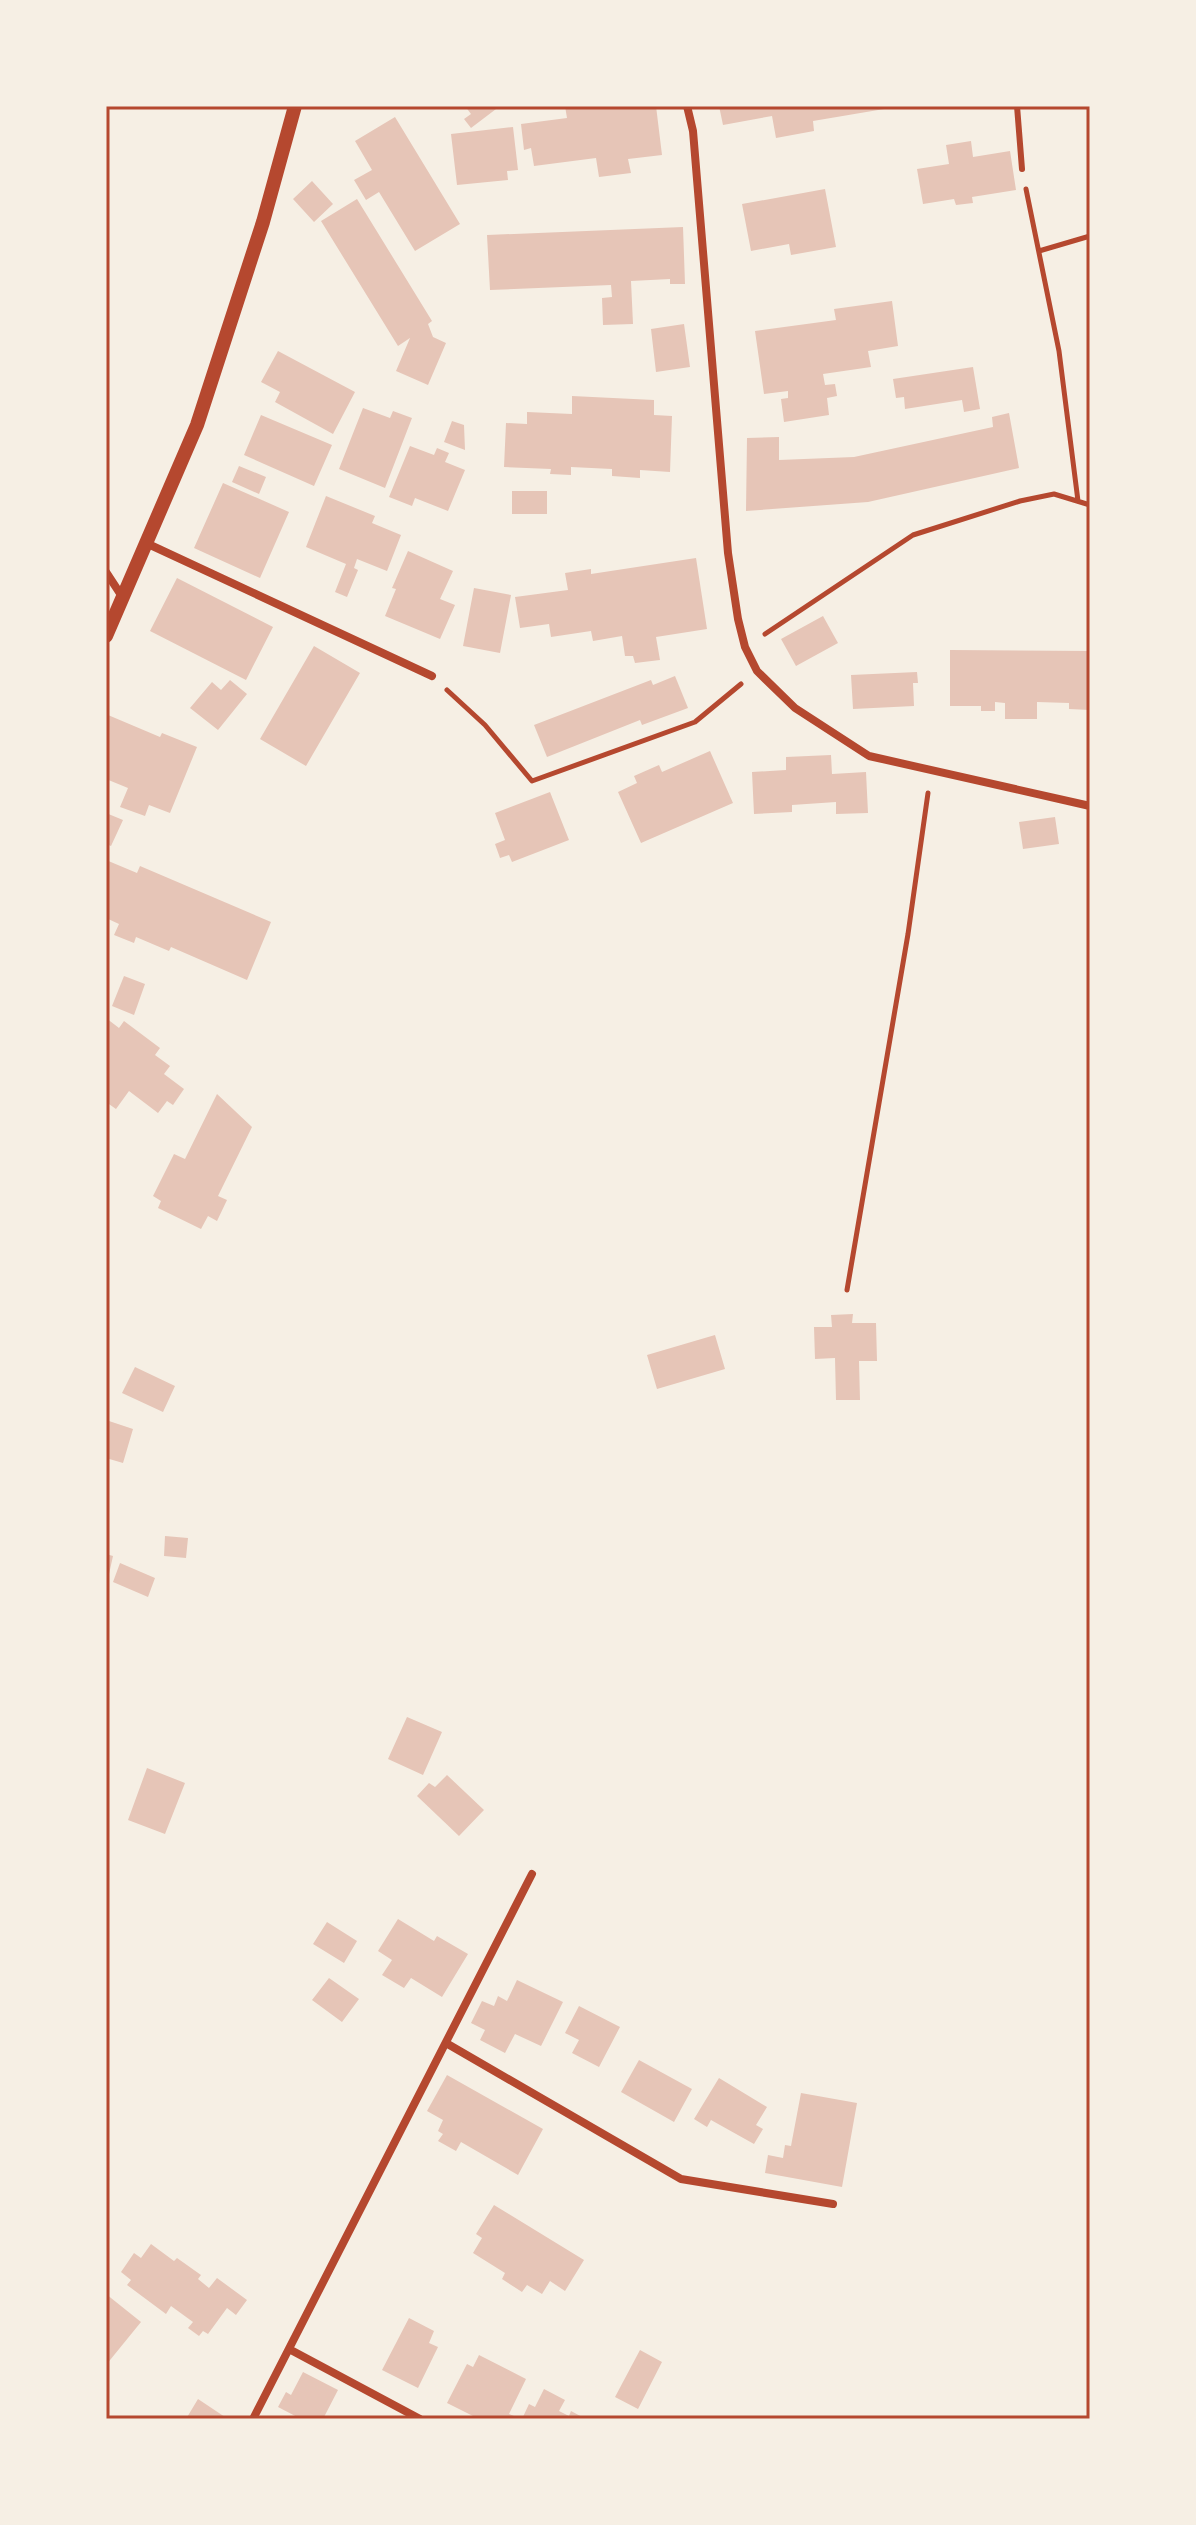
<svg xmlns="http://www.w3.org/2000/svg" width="1196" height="2525" font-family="Jost,sans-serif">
	<rect width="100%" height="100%" fill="#f6efe4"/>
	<path fill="#e6c5b7" d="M465,106H500L471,128L464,119L471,114Z
		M565,106H656L662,155L628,159L631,173L599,177L596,158L534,166L531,148L524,150L521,124L567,118Z
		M719,106H890V108L813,121L814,131L776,138L772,116L723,125Z
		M395,117L460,224L415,251L379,192L366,200L354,180L372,170L355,141Z
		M513,127L518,170L507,171L508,180L457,185L451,134Z
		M971,141L973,157L1010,151L1016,190L972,197L973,203L956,205L954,199L923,204L917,169L949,164L946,145Z
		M312,181L333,204L314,222L293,199Z
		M825,189L836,247L791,255L789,244L751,251L742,204Z
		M357,199L432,321L428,324L433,337L446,343L428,385L396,371L410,338L398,346L321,221Z
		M683,227L685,284H670V279L631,281L633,324L603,325L602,298L612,297L611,285L490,290L487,235Z
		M892,301L898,346L868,351L871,367L823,374L825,385L835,384L837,396L827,398L829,415L784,422L781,399L788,398V391L764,394L755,331L836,320L834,309Z
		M684,324L690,367L656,372L651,329Z
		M278,351L355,392L333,434L275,402L280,392L261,382Z
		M973,367L980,409L964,412L962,400L905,409L904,397L896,398L893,379Z
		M572,396L654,400V415L672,416L670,472L640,470V478L612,476V469L571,467V475L550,474L551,469L504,467L506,423L527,424V412L572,414Z
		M363,408L390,418L393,411L412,418L385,488L339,469Z
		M1009,413L1019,468L868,502L746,511L747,438L779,437V460L854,457L993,427L992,417Z
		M261,415L332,445L314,486L244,455Z
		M452,421L464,425L465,450L444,442Z
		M410,446L434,455L437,448L449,453L445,462L465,470L448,511L415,498L412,506L389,497Z
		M239,466L266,477L259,494L232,482Z
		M223,483L289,512L260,578L194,548Z
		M512,491H547V514H512Z
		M326,496L375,516L372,523L401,535L387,571L357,559L354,568L358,570L347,597L335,592L346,564L306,547Z
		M408,551L453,571L440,599L455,605L440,639L385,616L396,589L392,588Z
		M696,558L707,629L656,637L660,660L635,663L633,656H625L622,636L593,641L591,631L551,637L549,624L520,628L515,597L568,590L565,573L591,569V574Z
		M177,578L273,627L246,680L150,631Z
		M474,588L511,595L500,653L463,646Z
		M823,616L838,643L796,666L781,639Z
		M314,646L360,673L306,766L260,739Z
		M950,650L1090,651V710L1069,709V703L1037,702V719H1005V703L995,702V711H981V706H950Z
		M917,672L918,683H913L914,706L853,709L851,675Z
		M675,676L688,708L642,725L640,720L547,757L534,725L651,680L653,685Z
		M230,680L247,694L218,730L190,708L212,682L221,690Z
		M108,715L160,737L162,733L197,747L170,813L149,805L145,816L120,807L128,788L106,779V721Z
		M710,751L733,803L641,843L618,792L637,783L634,776L659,765L662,772Z
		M831,755L832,774L866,772L868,813L836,814V802L792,805V812L754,814L752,772L786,770V757Z
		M550,792L569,840L512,862L509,855L500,858L495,844L505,840L495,813Z
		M106,813L123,820L111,846L106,844Z
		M1055,817L1059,844L1023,849L1019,822Z
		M106,860L137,873L140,866L271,922L247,980L171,947L169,951L136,937L134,943L114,935L119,924L106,918Z
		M124,976L145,984L134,1015L112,1006Z
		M106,1018L119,1028L124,1021L160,1048L155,1055L170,1066L164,1074L184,1089L173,1105L167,1101L158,1113L129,1091L116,1109L106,1102Z
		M217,1094L252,1127L218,1196L227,1200L217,1221L208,1216L201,1229L158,1208L161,1201L153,1196L174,1154L185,1159Z
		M853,1314L852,1323H876L877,1361H859L860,1400H836L835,1358L815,1359L814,1327H832L831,1315Z
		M715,1335L725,1369L657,1389L647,1355Z
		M135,1367L175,1386L163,1412L122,1393Z
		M106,1420L133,1429L123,1463L106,1458Z
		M165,1536L188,1538L186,1558L164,1556Z
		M106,1554L113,1556L107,1583H106Z
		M120,1563L155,1578L148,1597L113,1582Z
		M407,1717L442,1732L423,1775L388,1759Z
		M147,1768L185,1783L165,1834L128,1820Z
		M447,1775L484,1810L459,1836L417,1796L429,1783L435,1787Z
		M398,1919L434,1941L437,1936L468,1954L442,1997L411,1978L404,1988L382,1975L392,1960L378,1951Z
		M327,1922L357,1941L344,1963L313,1944Z
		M329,1978L359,1999L342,2022L312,2000Z
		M517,1980L563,2002L541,2046L515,2034L505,2053L480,2040L485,2030L471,2023L482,2001L494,2006L498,1996L507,2001Z
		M579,2006L620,2027L599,2067L572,2053L579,2040L565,2033Z
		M639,2060L692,2089L674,2122L621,2092Z
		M447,2075L543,2129L518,2175L461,2142L456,2151L438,2141L443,2134L438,2131L443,2120L427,2111Z
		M719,2078L767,2107L756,2125L763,2129L754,2144L711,2120L707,2127L694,2119Z
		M801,2093L857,2103L842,2187L765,2173L768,2155L783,2158L785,2145L791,2146Z
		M494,2205L584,2260L565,2291L550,2281L542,2294L527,2285L522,2292L502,2279L505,2273L473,2253L482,2238L476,2234Z
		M151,2244L174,2261L177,2258L201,2275L198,2279L209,2288L217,2278L247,2300L236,2315L227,2308L208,2334L203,2331L199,2336L188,2328L193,2322L171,2306L166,2314L127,2285L131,2280L121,2272L134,2253L141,2258Z
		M106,2294L141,2322L106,2365Z
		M409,2318L434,2331L429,2343L438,2347L418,2388L382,2370Z
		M640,2350L662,2362L638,2409L615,2397Z
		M479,2355L526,2379L509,2414L514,2416L512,2419H479L447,2403L467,2364L473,2367Z
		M303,2372L338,2390L323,2419H301L278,2407L286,2392L291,2395Z
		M544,2389L565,2400L559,2411L569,2416L571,2411L586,2419H522L529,2404L535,2407Z
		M198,2399L228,2419H186Z"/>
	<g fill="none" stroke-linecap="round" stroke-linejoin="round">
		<path stroke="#b5482f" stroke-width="5" d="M1026,189L1059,351L1078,501
			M1039,251L1090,236
			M765,634L913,535L1020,501L1054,494L1090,505
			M447,690L485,725L532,781L695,722L741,684
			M847,1290L908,934L928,793"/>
		<path stroke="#b5482f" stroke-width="6" d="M1017,106L1022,169"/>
		<path stroke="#b5482f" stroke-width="8" d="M687,106L693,131L728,553L738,619L745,647L757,671L795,708L869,756L1090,806
			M146,543L432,676
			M106,572L123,598
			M446,2043L681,2179L833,2204
			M289,2349L420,2419
			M253,2419L532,1874"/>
		<path stroke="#b5482f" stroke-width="14" d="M106,636L197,425L263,222L295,106"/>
	</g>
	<rect width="1196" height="2525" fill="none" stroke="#f6efe4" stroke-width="216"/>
	<rect x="108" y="108" width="980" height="2309" fill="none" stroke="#b5482f" stroke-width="3"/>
</svg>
